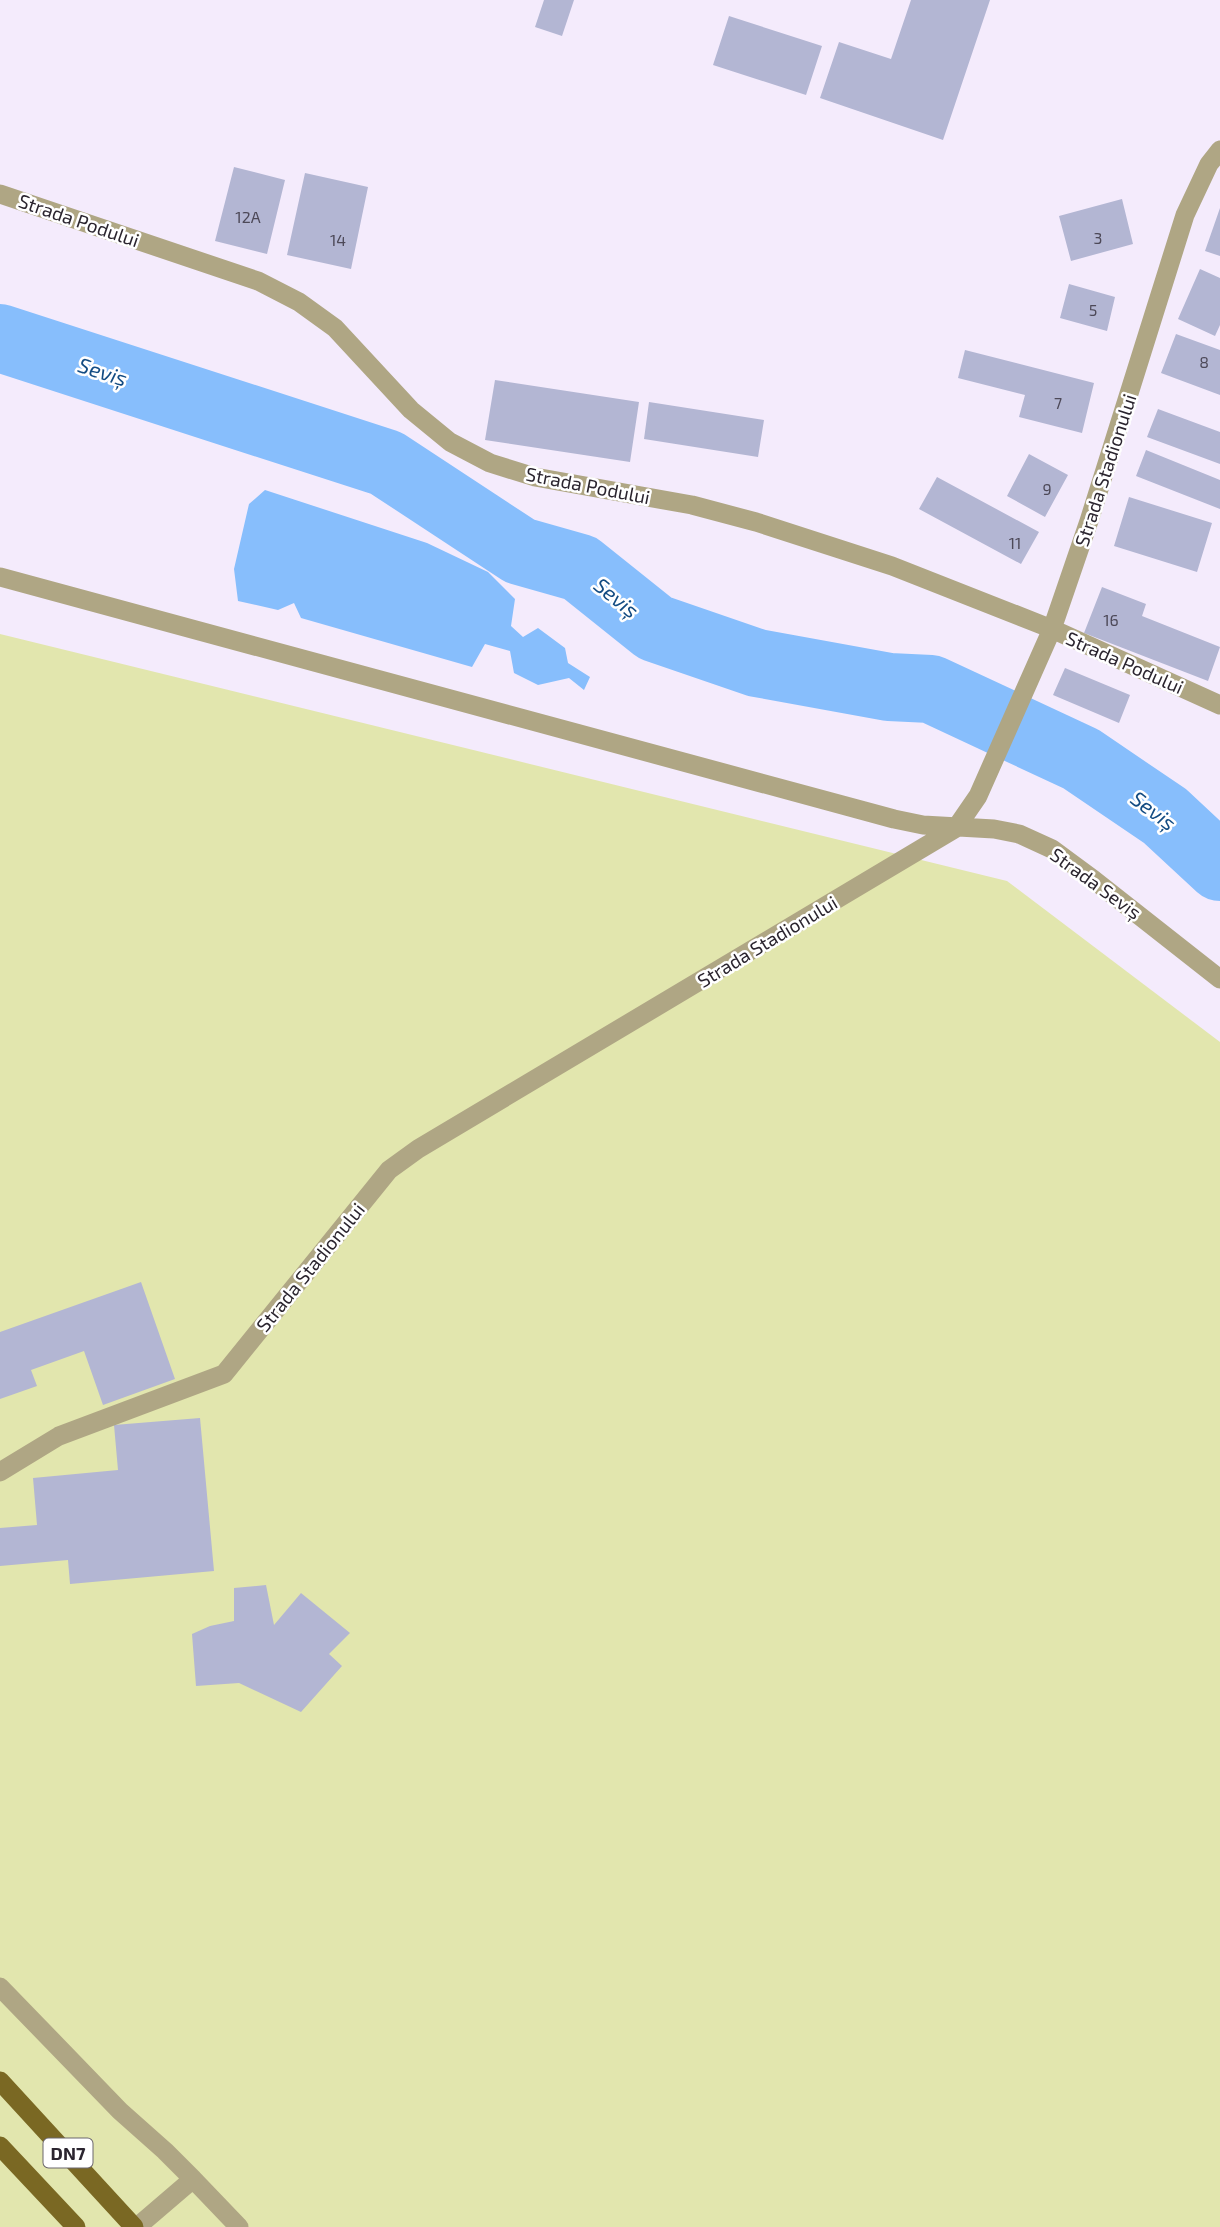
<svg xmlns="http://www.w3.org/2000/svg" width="1220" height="2227" font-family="'Exo 2',sans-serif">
	<rect width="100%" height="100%" fill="#f4ebfc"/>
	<path fill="#e2e6ae" d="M0,634L1007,881L1220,1042V2227H0Z"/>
	<path fill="#87befc" d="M265,490L427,543L488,572L515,599L511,626L523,637L538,628L565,648L568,663L590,677L584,690L569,678L538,685L514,673L510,651L485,644L472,667L301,618L294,603L278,610L238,601L234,569L249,504Z"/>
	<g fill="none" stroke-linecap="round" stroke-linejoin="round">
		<path stroke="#87befc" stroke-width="68" d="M0,338L386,463L520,551L580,568L655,628L757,663L889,687L931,689L1081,759L1165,816L1220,867"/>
	</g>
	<path fill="#b3b6d3" d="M544,0H574L562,36L535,27Z
		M911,0H990L943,140L820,98L839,42L891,59Z
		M729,16L822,46L806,95L713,65Z
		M234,167L285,180L267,254L215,241Z
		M305,173L368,187L351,269L287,255Z
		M1122,199L1133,244L1071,261L1059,216Z
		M1220,208V256L1205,251Z
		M1200,269L1220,278V325L1215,336L1178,319Z
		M1069,284L1115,297L1107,331L1060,318Z
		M1176,334L1220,350V395L1161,373Z
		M965,350L1094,383L1082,433L1019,417L1025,395L958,378Z
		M495,380L639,402L630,462L485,440Z
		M649,402L764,420L758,457L644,439Z
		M1158,409L1220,432V464L1147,437Z
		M1146,450L1220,480V509L1136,476Z
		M1029,454L1068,475L1045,517L1007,496Z
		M937,477L1039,532L1021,564L919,509Z
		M1129,497L1212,523L1197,572L1114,546Z
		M1102,587L1146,604L1142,616L1220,647L1208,681L1084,633Z
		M1065,668L1130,695L1119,723L1053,695Z
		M141,1282L175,1379L103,1405L84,1351L31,1370L37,1386L0,1399V1332Z
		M200,1418L214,1571L70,1584L68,1560L0,1566V1528L37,1525L33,1478L118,1470L114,1425Z
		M266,1585L274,1625L301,1593L350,1633L329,1654L342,1666L301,1712L239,1683L196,1686L192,1634L210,1626L234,1621V1588Z"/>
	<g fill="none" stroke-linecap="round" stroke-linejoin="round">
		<path stroke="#afa684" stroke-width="19" d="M0,194L258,281L299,302L335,328L411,410L450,442L490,463L535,477L692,505L756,522L892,566L1052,629L1220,705
			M0,577L894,819L923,825L994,829L1019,834L1052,849L1094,880L1220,979
			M0,1472L59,1436L224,1374L389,1170L418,1149L956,828L978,796L1052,629L1089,521L1185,215L1209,164L1220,150
			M0,1987L120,2111L165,2151L193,2179L137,2227
			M193,2179L239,2227"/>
		<path stroke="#7a6823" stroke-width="19" d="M0,2081L134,2227
			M0,2146L76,2227"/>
	</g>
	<g text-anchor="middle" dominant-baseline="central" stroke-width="5" stroke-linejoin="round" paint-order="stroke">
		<g font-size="16" fill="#4d4958">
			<text x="248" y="216">12A</text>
			<text x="1098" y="237">3</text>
			<text x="338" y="239">14</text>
			<text x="1093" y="309">5</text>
			<text x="1204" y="361">8</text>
			<text x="1058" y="402">7</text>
			<text x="1047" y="488">9</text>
			<text x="1015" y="542">11</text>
			<text x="1111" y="619">16</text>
		</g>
		<rect fill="#fff" stroke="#6b666d" stroke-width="2" x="43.5" y="2138.5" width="49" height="29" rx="5"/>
		<g font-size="18" font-weight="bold" fill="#2b252f">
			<text x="68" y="2153">DN7</text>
		</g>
		<g font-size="19" fill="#2b252f" stroke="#fff">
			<text transform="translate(79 220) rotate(19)">Strada Podului</text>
			<text transform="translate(1105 470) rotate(-72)">Strada Stadionului</text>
			<text transform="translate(588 485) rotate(11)">Strada Podului</text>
			<text transform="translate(1125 662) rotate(24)">Strada Podului</text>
			<text transform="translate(1096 883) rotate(36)">Strada Seviș</text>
			<text transform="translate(767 941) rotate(-31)">Strada Stadionului</text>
			<text transform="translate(310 1267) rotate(-51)">Strada Stadionului</text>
		</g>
		<g font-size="21" font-style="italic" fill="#134c83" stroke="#fff">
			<text transform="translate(103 371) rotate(18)">Seviș</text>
			<text transform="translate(617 597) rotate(39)">Seviș</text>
			<text transform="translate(1154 810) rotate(37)">Seviș</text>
		</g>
	</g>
</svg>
